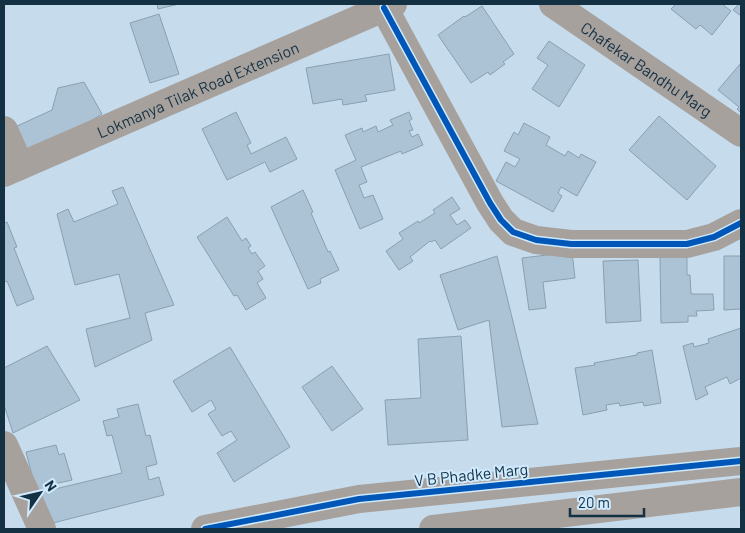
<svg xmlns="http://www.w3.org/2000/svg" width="745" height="533" font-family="Barlow,sans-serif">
	<rect width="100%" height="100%" fill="#c6dced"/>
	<path fill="#acc3d5" stroke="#89a0b0" d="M157,4H179L158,9Z
		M673,4H722L731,11L712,35L700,25L696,29L671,9L675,5Z
		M739,4H741V16L733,10Z
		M482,6L514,54L503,62L505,64L490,75L488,72L471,83L438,35L464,16L465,17Z
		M159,14L179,74L150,83L130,23Z
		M549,41L585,65L559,107L532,89L548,65L537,58Z
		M389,54L395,90L365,95L367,101L343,105L342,99L313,104L306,68Z
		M741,63V113L737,109L739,107L718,90Z
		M84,82L102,114L29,158L15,127L52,110L58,88Z
		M236,112L251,143L247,145L251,154L286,137L297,159L270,172L265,162L227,180L202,129Z
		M409,112L412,119L409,121L413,130L409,131L412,137L418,134L423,145L402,154L401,151L361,167L367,182L359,185L364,198L373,195L383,219L360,229L335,170L356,160L345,135L362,128L363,132L376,126L378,132L393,125L390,120Z
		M659,116L716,166L687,200L629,150Z
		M524,123L550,137L546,145L565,156L568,151L579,158L581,154L596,162L577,196L561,187L558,193L562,196L553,212L496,181L506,162L515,167L520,159L504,151L514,132L518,135Z
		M123,187L174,305L145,313L152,340L95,367L86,329L130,318L119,274L75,285L57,214L68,209L74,222L118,204L112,191Z
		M303,190L313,212L311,213L328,252L330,251L339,270L320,279L321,283L308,289L271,207Z
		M452,197L460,209L450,215L457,225L465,220L471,228L441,249L435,240L431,242L430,241L410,257L413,261L399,270L386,251L403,239L399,233L418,221L419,223L435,213L433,210Z
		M227,217L242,241L246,238L251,246L248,248L252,254L255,252L265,266L258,271L263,279L257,283L266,298L246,310L237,295L234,296L197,237Z
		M7,222L17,247L14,248L34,299L17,306L7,281L4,282V223Z
		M572,252L575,278L543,282L546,308L529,310L522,258Z
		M687,255V275H690L691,294H713L714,310L696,311L697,316H688V322L661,323L660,256Z
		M497,256L538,424L502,427L489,320L458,330L440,275Z
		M724,256H741V309L724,310Z
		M638,260L641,321L606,323L603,261Z
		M741,328V378L730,384L727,377L705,387L708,394L696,400L683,346L693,343L694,347L709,343L708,339Z
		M461,336L468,440L388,445L385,400L421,398L418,339Z
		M47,346L80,400L13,433L4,405V368Z
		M230,347L290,447L234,482L217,453L237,440L231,431L222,436L208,414L216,409L211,400L192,412L173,381Z
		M652,350L661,403L644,406L643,402L620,406L619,403L606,405L607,410L583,415L575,368L595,365L594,363L637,355V353Z
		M332,366L363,409L332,431L302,387Z
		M138,404L146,436L150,435L157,464L146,467L149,480L159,477L164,495L45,525L26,452L56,445L59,455L64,453L72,480L54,484L55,489L122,473L112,435L107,436L103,421L119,417L117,409Z"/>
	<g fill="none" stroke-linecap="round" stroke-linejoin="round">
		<g stroke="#a6a19d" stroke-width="28">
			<path id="s1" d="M553,4L741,133"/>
			<path d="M384,8L490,203L501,220L513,232L536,240L571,244H687L714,237L741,223"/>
			<path d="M4,130L20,166"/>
			<path id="s2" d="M4,173L393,4"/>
			<path d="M4,445L42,529"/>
			<path d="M205,529L359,499L741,461"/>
			<path d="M433,529L741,492"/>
		</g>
		<defs>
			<path id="cycleway" d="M384,8L490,203L501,220L513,232L536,240L571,244H687L714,237L741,223
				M205,529L359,499L741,461"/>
		</defs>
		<use href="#cycleway" stroke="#d0eafe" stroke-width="9"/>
		<use href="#cycleway" stroke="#0057b8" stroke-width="6"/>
	</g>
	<g text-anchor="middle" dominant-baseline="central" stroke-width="4" stroke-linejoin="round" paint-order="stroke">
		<g font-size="16" fill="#143043" stroke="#d0eafe">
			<text stroke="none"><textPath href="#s1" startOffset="114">Chafekar Bandhu Marg</textPath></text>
			<text stroke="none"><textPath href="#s2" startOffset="211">Lokmanya Tilak Road Extension</textPath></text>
			<text transform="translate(471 474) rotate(-6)">V B Phadke Marg</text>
		</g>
	</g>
	<rect width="745" height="533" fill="none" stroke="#143043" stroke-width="10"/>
	<g transform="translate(40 493) rotate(56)" stroke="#d0eafe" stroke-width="4" paint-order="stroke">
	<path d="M0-4L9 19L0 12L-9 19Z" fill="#143043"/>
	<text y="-8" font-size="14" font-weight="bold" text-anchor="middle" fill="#143043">N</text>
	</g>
	<path d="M570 508v8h74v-8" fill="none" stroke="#143043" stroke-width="2.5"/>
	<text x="578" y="508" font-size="15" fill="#143043" stroke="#d0eafe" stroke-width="4" paint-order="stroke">20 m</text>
</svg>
